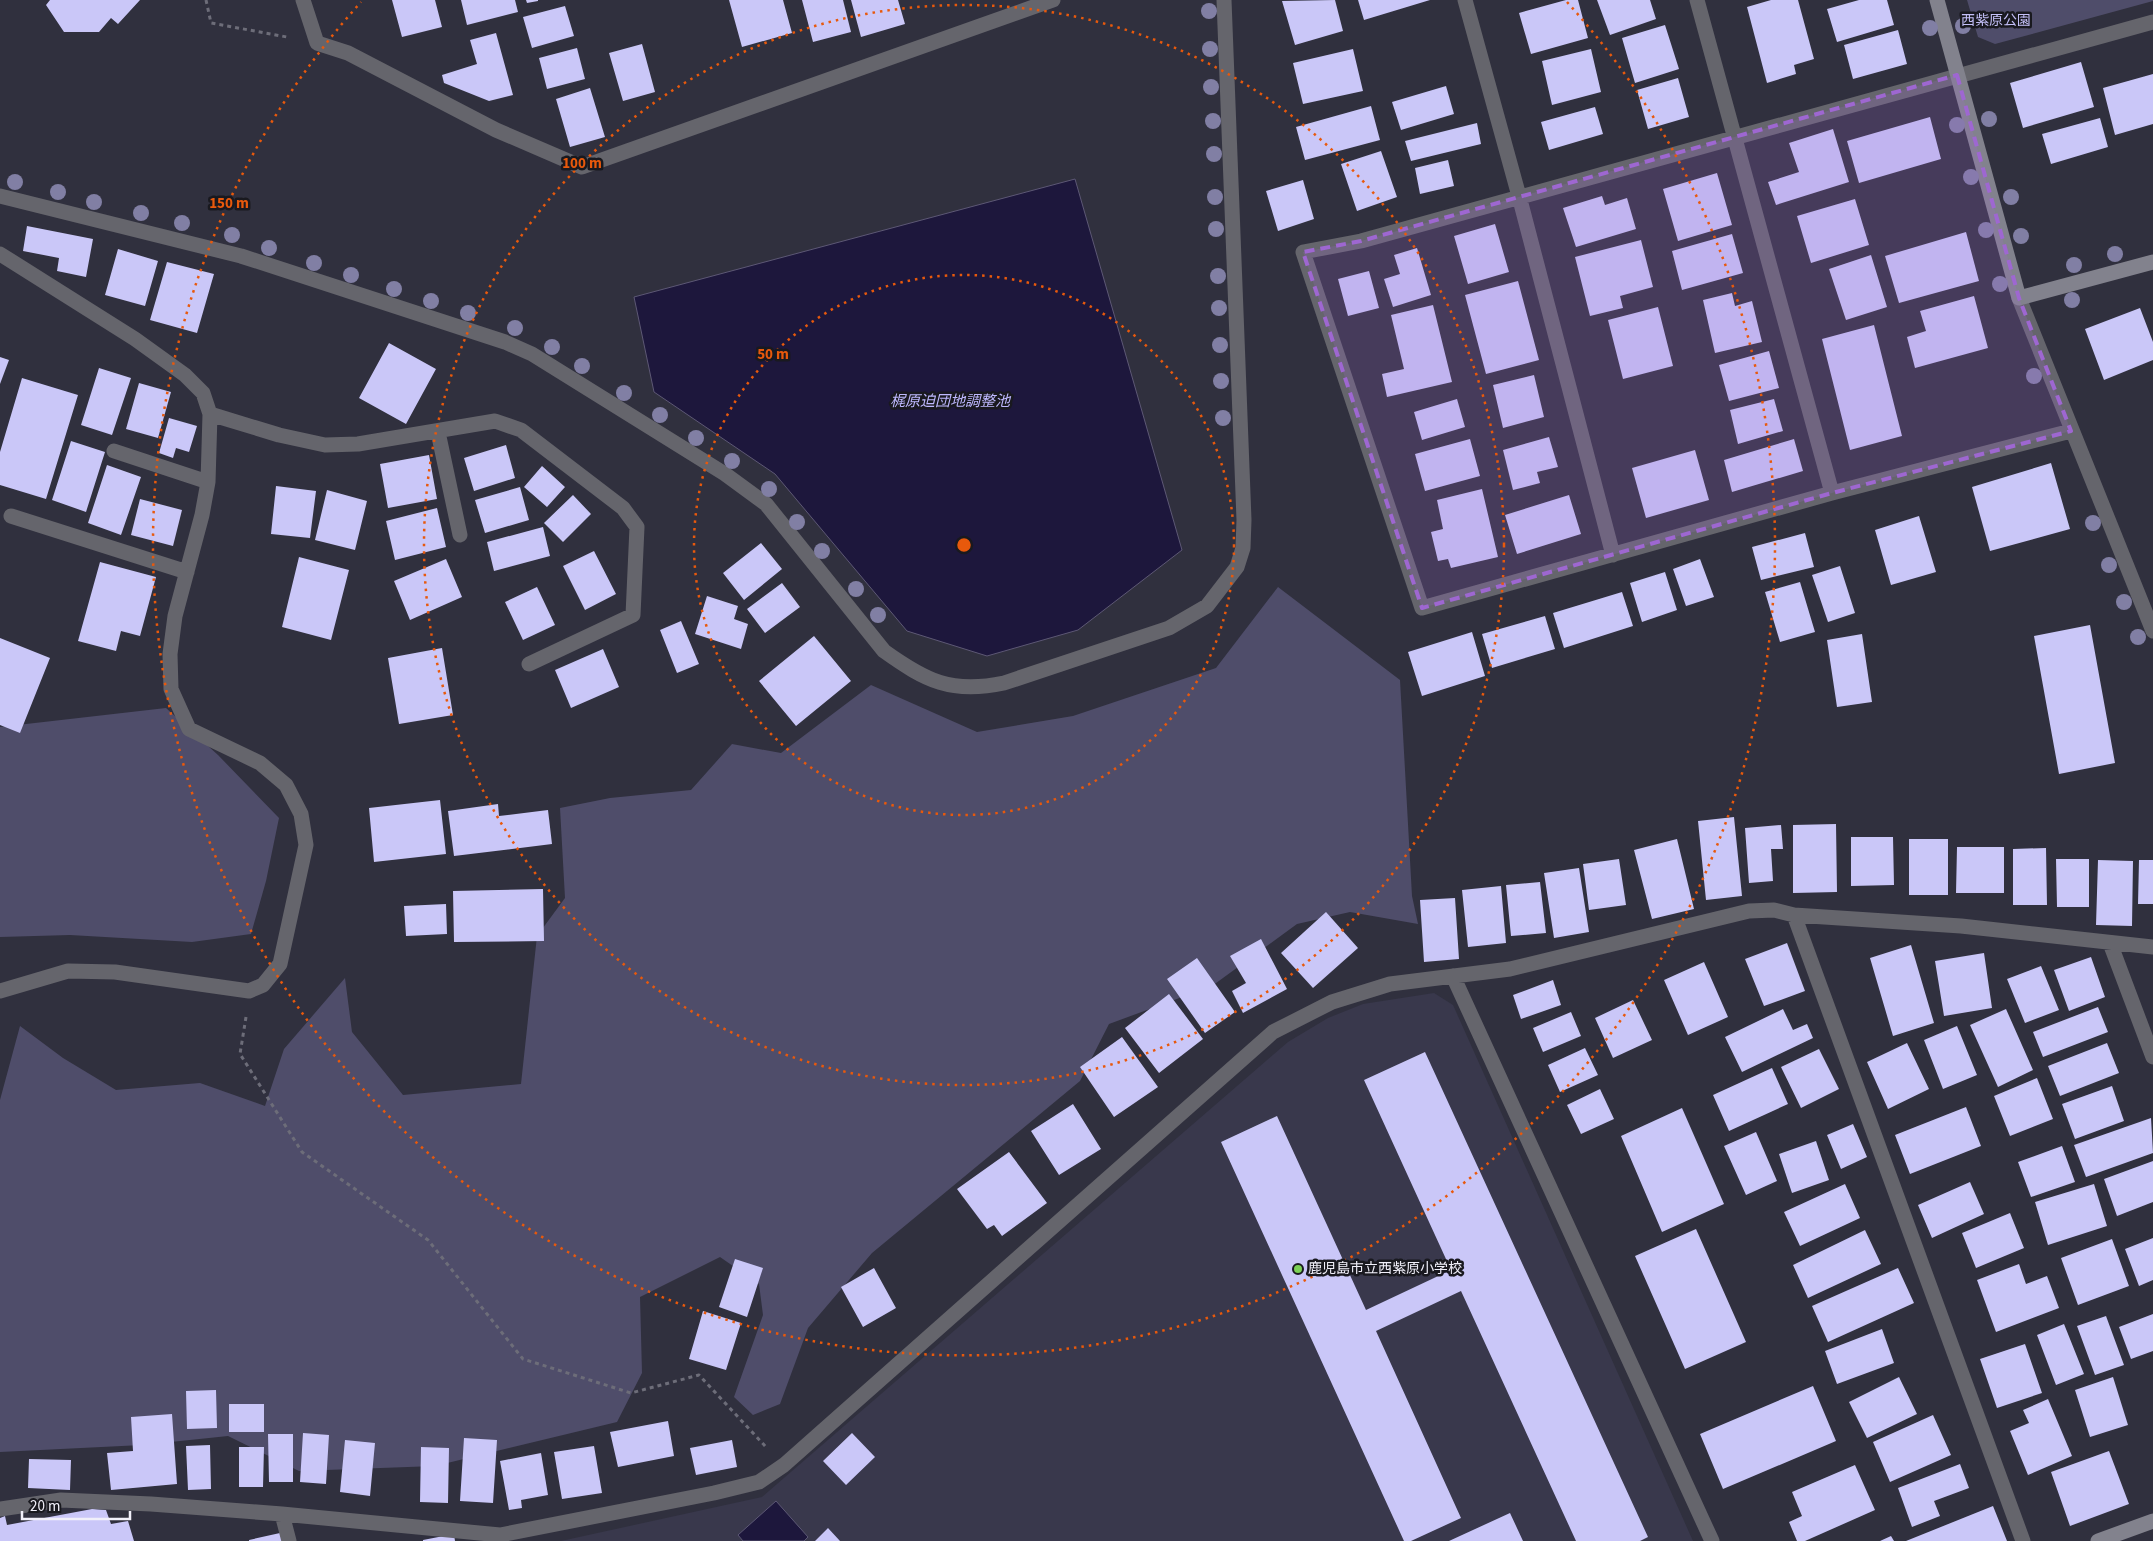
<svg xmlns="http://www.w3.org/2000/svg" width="2153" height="1541" font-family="'Source Sans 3','Noto Sans JP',sans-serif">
	<rect width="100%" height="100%" fill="#30303e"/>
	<path fill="#39384c" d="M1434,993L1453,1005L1693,1541H561L762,1497L1288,1042L1328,1018L1363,1004Z"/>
	<path fill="#4f4d6a" d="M1967,0H2153V1L1995,44L1978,37Z
		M1278,587L1400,680L1412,896L1418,924L1350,912L1297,924L1212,986L1109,1024L1080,1081L872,1253L808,1328L780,1404L753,1415L734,1397L763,1315L759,1284L720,1257L640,1297L642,1373L617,1422L435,1466L299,1471L228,1436L142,1445L0,1452V1100L20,1026L63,1058L116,1090L200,1083L265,1106L284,1049L345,978L352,1032L403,1095L521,1084L537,936L565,898L560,808L610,798L691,790L732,744L781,753L871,685L977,732L1073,716L1216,668Z
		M166,708L218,755L279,818L266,881L251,934L192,942L70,935L0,937V727Z"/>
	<path fill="#1d173c" stroke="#5d5875" d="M1075,179L1182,550L1078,630L987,656L907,631L775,474L654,392L634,297Z
		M776,1501L808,1537L804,1541H743L738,1535Z"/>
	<path fill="#cac7f8" d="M50,0H140L118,24L111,18L99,32H64L46,5Z
		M392,0H435L442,27L402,37Z
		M461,0H515L518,12L467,25Z
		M526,0H538V1L527,3Z
		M729,0H783L792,33L742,47Z
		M802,0H843L851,32L813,42Z
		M851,0H898L905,24L861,37Z
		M1335,0L1343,31L1295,45L1282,1Z
		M1358,0H1430L1364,20Z
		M1566,0H1578L1588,38L1531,54L1519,13Z
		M1597,0H1650L1656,19L1610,35Z
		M1771,0H1798L1814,59L1794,65L1796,74L1767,83L1747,7Z
		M1859,0H1887L1894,25L1837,42L1827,9Z
		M565,6L574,36L532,48L523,17Z
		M1665,25L1679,69L1635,83L1622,38Z
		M1898,30L1907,64L1853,79L1844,45Z
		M496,33L513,95L489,101L444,83L442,75L477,64L470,40Z
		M642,44L655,92L623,101L609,53Z
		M577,48L585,79L547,89L539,58Z
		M1353,49L1363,91L1303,104L1293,63Z
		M1591,49L1601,92L1552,105L1542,61Z
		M2081,62L2094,107L2023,128L2010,83Z
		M2153,74V124L2115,135L2103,88Z
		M1678,78L1689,117L1648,129L1637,90Z
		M1446,86L1454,114L1401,130L1392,102Z
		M590,88L605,137L570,147L556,99Z
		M1371,106L1380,140L1305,160L1296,127Z
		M1595,107L1603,134L1549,150L1541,122Z
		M1930,117L1941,159L1859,183L1847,141Z
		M2100,118L2108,147L2051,164L2042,134Z
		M1477,123L1481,144L1411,161L1405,141Z
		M1833,129L1849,182L1776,205L1768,182L1799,172L1789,143Z
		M1381,151L1397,197L1357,211L1341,164Z
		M1448,160L1454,186L1420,194L1415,168Z
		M1717,173L1732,225L1678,241L1663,189Z
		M1303,180L1314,219L1278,231L1266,191Z
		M1602,196L1605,205L1627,198L1636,229L1576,247L1563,208Z
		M1855,199L1869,245L1811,263L1797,216Z
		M1495,224L1509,272L1468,284L1454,236Z
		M27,226L93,239L86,277L57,271L59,258L23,251Z
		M1966,232L1979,281L1899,303L1885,256Z
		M1732,234L1743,273L1682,290L1672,251Z
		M1641,240L1653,287L1620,296L1623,308L1590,316L1575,257Z
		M1417,248L1431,295L1393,307L1384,279L1400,274L1394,255Z
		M118,249L158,261L145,306L105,295Z
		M1871,255L1887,307L1846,320L1829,269Z
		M167,262L214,274L197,333L150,320Z
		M1369,271L1379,308L1348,316L1338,279Z
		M1518,281L1539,360L1486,374L1465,295Z
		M1732,293L1735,306L1752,301L1762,342L1715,353L1703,300Z
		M1974,296L1988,348L1915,368L1907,337L1926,331L1920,311Z
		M1433,305L1452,382L1387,397L1382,374L1404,369L1391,315Z
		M1658,307L1673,366L1623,379L1608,320Z
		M2140,308L2153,342V360L2104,380L2085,329Z
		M1874,325L1902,436L1850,450L1822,339Z
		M389,343L436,369L406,424L359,398Z
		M1769,351L1779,388L1729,401L1719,365Z
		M0,357L9,360L0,384Z
		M99,368L131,378L112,435L81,425Z
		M1534,375L1544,417L1503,428L1493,385Z
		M22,378L78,395L46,499L0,485V452Z
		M139,383L171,392L158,438L126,429Z
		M1457,399L1465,427L1422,440L1414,412Z
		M1774,399L1783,431L1738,444L1730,410Z
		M169,418L197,426L189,452L176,448L173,458L159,453Z
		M1549,437L1558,467L1537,472L1540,483L1513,490L1503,450Z
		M1470,439L1480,476L1425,491L1415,454Z
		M1794,439L1803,471L1732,492L1724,460Z
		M71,441L105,452L86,512L52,500Z
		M506,445L515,478L474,491L464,458Z
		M1695,450L1709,500L1646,518L1632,468Z
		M429,455L437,499L388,508L380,464Z
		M2051,463L2070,529L1990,551L1972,487Z
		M107,465L141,477L121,535L88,523Z
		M542,466L565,487L547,507L524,487Z
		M276,486L316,491L310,538L271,534Z
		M520,487L529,520L485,533L475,500Z
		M1482,489L1498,557L1451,568L1448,559L1438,561L1431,532L1443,529L1437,500Z
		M327,490L367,501L355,550L315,540Z
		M573,495L591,514L563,542L544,523Z
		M1569,495L1581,534L1517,554L1505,515Z
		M140,499L182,510L173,546L131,535Z
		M437,508L446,547L395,560L386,521Z
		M1919,516L1936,572L1891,585L1875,530Z
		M543,527L550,556L494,571L487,542Z
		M1805,533L1814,567L1761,580L1752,547Z
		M761,543L782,569L744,600L723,573Z
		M594,551L616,594L585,610L563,566Z
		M299,557L349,570L331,640L282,627Z
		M446,559L462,597L410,620L394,581Z
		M1700,559L1714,597L1686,606L1673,569Z
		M100,562L156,577L140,636L121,631L116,651L78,641Z
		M1840,566L1855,613L1828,622L1812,575Z
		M1665,572L1677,610L1642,622L1630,583Z
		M1800,582L1815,632L1780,642L1765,592Z
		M782,583L800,607L765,633L747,609Z
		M537,587L555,625L523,640L505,602Z
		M1622,592L1633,626L1564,648L1553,613Z
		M707,596L738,606L734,619L748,624L741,649L695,634Z
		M1545,616L1555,649L1492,668L1482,634Z
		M681,621L699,664L677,673L660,630Z
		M2090,625L2115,763L2059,774L2034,636Z
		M1472,632L1485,676L1422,696L1408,652Z
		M1862,634L1872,702L1837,707L1827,640Z
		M814,636L851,681L796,726L759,681Z
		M0,638L50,658L20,733L0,725Z
		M442,648L453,715L399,724L388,658Z
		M603,649L619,687L571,708L555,670Z
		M440,800L446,854L374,862L369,808Z
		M498,804L499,816L548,810L552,844L454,856L448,811Z
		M1734,817L1742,896L1706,900L1698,821Z
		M1836,824L1837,892L1793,893V825Z
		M1781,825L1783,849H1771L1773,881L1749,883L1745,828Z
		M1851,837H1893L1894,885L1851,886Z
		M1677,839L1694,909L1652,919L1634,850Z
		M1909,839H1948V895H1909Z
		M1957,847H2004V893H1956Z
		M2046,848L2047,905H2013V849Z
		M1619,859L1626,905L1589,910L1583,864Z
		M2056,859H2089V907H2057Z
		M2098,860L2133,861L2132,926L2096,925Z
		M2139,860H2153V904H2138Z
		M1579,868L1589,932L1554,938L1544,873Z
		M1540,882L1546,933L1511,936L1506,885Z
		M1501,886L1506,943L1468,947L1462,890Z
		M543,889L544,941L454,942L453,891Z
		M1455,898L1459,959L1424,962L1420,900Z
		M446,904L447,934L406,936L404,906Z
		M1326,912L1358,948L1313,988L1281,953Z
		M1261,939L1287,989L1243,1013L1232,991L1246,983L1230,956Z
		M1787,943L1805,991L1764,1006L1745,959Z
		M1911,945L1934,1023L1893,1036L1870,958Z
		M1984,953L1992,1008L1944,1016L1935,961Z
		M2091,957L2105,997L2069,1011L2054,970Z
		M1197,958L1235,1012L1205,1033L1167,979Z
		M1704,962L1728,1017L1688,1035L1664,980Z
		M2041,966L2059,1010L2025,1023L2007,979Z
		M1553,980L1561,1005L1521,1019L1513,995Z
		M1169,994L1203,1039L1159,1073L1125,1028Z
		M1633,1000L1652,1040L1613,1058L1595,1018Z
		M2098,1007L2108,1032L2043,1057L2033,1032Z
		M1783,1009L1793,1030L1807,1024L1813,1038L1742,1072L1725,1037Z
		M2006,1009L2033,1070L1998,1087L1970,1025Z
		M1571,1012L1581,1036L1543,1052L1533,1028Z
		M1957,1026L1977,1075L1943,1089L1924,1040Z
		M1122,1037L1158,1087L1114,1117L1080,1067Z
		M1907,1043L1929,1089L1888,1109L1867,1062Z
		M2107,1043L2119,1073L2060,1096L2048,1066Z
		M1585,1048L1598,1075L1560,1092L1548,1065Z
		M1819,1049L1839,1089L1801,1108L1781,1067Z
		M1425,1052L1648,1537L1640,1541H1576L1461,1291L1376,1331L1461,1518L1411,1541H1404L1221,1142L1277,1116L1366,1310L1451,1270L1364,1080Z
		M1772,1068L1788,1104L1729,1131L1713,1095Z
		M2037,1078L2053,1119L2010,1136L1994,1096Z
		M2112,1086L2124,1121L2075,1139L2062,1104Z
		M1600,1089L1614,1119L1581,1134L1567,1105Z
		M1073,1104L1101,1149L1059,1175L1031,1131Z
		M1966,1107L1981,1146L1910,1174L1895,1135Z
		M1682,1108L1724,1204L1662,1232L1621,1136Z
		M2151,1118L2153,1153L2086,1177L2074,1145Z
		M1853,1124L1867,1157L1841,1169L1827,1135Z
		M1756,1132L1777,1181L1746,1195L1724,1146Z
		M1816,1141L1829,1180L1792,1193L1779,1154Z
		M2062,1146L2075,1182L2031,1197L2018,1162Z
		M1009,1152L1047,1203L1002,1236L994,1225L987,1229L957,1189Z
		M2153,1161V1202L2117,1216L2104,1179Z
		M1970,1182L1984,1214L1932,1238L1918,1205Z
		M1845,1184L1860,1218L1800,1246L1784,1212Z
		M2094,1184L2107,1226L2048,1245L2035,1202Z
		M2010,1213L2024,1248L1976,1268L1962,1233Z
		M1696,1229L1746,1342L1685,1369L1635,1256Z
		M1865,1230L1881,1264L1808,1298L1793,1265Z
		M2153,1238V1280L2139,1286L2125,1249Z
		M2112,1239L2129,1286L2078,1305L2061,1258Z
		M735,1259L763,1268L747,1317L719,1307Z
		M2019,1264L2026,1284L2047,1276L2059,1308L1996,1332L1977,1280Z
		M874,1268L896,1308L863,1327L841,1287Z
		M1898,1268L1914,1303L1828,1342L1812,1306Z
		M703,1311L741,1323L726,1370L689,1359Z
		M2153,1314V1351L2131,1359L2119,1327Z
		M2106,1316L2124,1365L2095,1375L2077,1326Z
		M2064,1324L2084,1374L2056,1385L2037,1335Z
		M1882,1329L1894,1363L1837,1384L1825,1351Z
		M2025,1344L2042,1393L1997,1408L1980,1359Z
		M1899,1377L1917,1414L1867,1438L1849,1402Z
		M2113,1377L2128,1425L2090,1437L2075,1390Z
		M1813,1386L1836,1441L1723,1489L1700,1434Z
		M216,1390L217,1428L187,1429L186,1391Z
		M2048,1399L2072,1456L2028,1475L2010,1431L2029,1423L2023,1410Z
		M229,1404H264V1432H229Z
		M172,1414L177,1484L111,1490L107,1453L133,1451L131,1417Z
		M1933,1415L1951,1455L1890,1482L1873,1442Z
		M668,1421L674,1456L618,1467L610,1432Z
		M303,1433L329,1435L326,1484L300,1482Z
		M852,1433L875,1457L846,1485L823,1461Z
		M268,1434H293V1482H269Z
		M464,1438L497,1440L493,1503L460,1501Z
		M345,1440L375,1443L370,1496L340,1492Z
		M732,1440L737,1467L696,1475L690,1448Z
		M210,1445L211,1489L188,1490L186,1446Z
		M594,1446L602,1493L562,1499L554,1452Z
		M239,1447H264L263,1487H239Z
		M421,1447L449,1448L448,1503L420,1502Z
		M2109,1451L2129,1504L2070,1526L2051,1472Z
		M541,1453L548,1495L521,1500L522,1508L509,1510L500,1461Z
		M29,1459L71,1460L70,1490L28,1488Z
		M1960,1464L1969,1488L1934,1501L1940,1516L1912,1527L1898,1488Z
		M1855,1465L1875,1510L1805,1541H1797L1789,1522L1802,1516L1792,1492Z
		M1993,1506L2007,1541H1906Z
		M92,1509L106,1510L111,1524L128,1521L134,1541H0V1518L5,1516L7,1525Z
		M1510,1513L1523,1541H1449Z
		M828,1528L840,1541H815Z
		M280,1533L282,1541H249V1540Z
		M454,1534L455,1541H423V1540Z
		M1891,1536L1894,1541H1880Z"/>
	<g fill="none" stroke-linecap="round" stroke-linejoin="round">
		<path stroke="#6d6d79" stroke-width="3" stroke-dasharray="4 4" stroke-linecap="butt" d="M206,0L211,23L287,37
			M246,1017L240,1054L302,1152L428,1240L523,1359L631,1393L699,1375L766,1447"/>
		<path stroke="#65656c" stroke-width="15" d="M303,0L317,43L348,53L496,130L582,167L1053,0
			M1465,0L1519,196L1613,555
			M1697,0L1832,493
			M0,196L241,256L505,342L532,354L725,474L766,504L884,651C926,681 951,694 1004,683L1169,628L1207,606L1237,567L1243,548L1244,520L1224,0
			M0,254L135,339L185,375L203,393L210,414L208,482L202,515L175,616L170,654L171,689L189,729L260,763L286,785L301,814L306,845L280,964L263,985L249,991L115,972L68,971L0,991
			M2019,298L2153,631
			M210,414L279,435L325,445L358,444L495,421L521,430L623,508L637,527L633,615L529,664
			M2071,431L1832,493L1422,608L1303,252L1361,241L2153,22
			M438,432L460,535
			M114,451L208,482
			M11,516L187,572
			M1794,915L2023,1541
			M2110,943L2153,1057
			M1453,976L1712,1541
			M0,1509L61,1500L151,1504L282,1514L500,1535L714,1493L759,1482L784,1465L1273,1032L1332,1002L1390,984L1510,969L1749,911L1774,910L1794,915L1961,926L2153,947
			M282,1514L289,1541"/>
		<path stroke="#82828d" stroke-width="15" d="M1937,0L2019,298L2153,262
			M2098,1541L2153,1521"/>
	</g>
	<g fill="#817fa4">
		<circle cx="1209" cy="11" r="8"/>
		<circle cx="1963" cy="26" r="8"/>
		<circle cx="1930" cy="28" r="8"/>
		<circle cx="1210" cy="49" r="8"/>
		<circle cx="1211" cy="87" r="8"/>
		<circle cx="1989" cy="119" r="8"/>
		<circle cx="1213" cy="121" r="8"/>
		<circle cx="1957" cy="125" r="8"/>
		<circle cx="1214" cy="154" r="8"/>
		<circle cx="1971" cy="177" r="8"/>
		<circle cx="15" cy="182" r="8"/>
		<circle cx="58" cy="192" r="8"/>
		<circle cx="1215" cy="197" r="8"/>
		<circle cx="2011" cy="197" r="8"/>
		<circle cx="94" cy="202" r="8"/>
		<circle cx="141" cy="213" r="8"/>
		<circle cx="182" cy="223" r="8"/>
		<circle cx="1216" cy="229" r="8"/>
		<circle cx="1986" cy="230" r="8"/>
		<circle cx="232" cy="235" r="8"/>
		<circle cx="2021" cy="236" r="8"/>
		<circle cx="269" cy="248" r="8"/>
		<circle cx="2115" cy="254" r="8"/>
		<circle cx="314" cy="263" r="8"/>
		<circle cx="2074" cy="265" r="8"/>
		<circle cx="351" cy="275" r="8"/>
		<circle cx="1218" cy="276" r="8"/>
		<circle cx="2000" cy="284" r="8"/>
		<circle cx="394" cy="289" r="8"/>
		<circle cx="2072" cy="300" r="8"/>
		<circle cx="431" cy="301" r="8"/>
		<circle cx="1219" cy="308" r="8"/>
		<circle cx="468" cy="313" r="8"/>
		<circle cx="515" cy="328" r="8"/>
		<circle cx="1220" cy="345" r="8"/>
		<circle cx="552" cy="347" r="8"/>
		<circle cx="582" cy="366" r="8"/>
		<circle cx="2034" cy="376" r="8"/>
		<circle cx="1221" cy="381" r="8"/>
		<circle cx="624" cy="393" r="8"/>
		<circle cx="660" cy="415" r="8"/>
		<circle cx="1223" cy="418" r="8"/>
		<circle cx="696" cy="438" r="8"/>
		<circle cx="732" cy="461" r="8"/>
		<circle cx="769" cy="489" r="8"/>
		<circle cx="797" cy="522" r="8"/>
		<circle cx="2093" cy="523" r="8"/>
		<circle cx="822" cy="551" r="8"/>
		<circle cx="2109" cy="565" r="8"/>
		<circle cx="856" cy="589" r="8"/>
		<circle cx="2124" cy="602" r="8"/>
		<circle cx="878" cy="615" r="8"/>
		<circle cx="2138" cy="637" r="8"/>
	</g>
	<path fill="#9e67d1" fill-opacity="0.2" stroke="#9e67d1" stroke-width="4" stroke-dasharray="10 6" stroke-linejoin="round" d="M1957,75L2019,298L2071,431L1832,493L1422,608L1303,252L1361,241Z"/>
	<g fill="none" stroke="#e8590c" stroke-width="2.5" stroke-dasharray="2.5 5">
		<circle cx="964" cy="545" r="270"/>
		<circle cx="964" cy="545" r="540"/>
		<path d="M1567 2A811 811 0 1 1 361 2"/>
	</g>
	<circle fill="#7bd156" stroke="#19191f" stroke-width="2" cx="1298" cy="1269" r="5"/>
	<g text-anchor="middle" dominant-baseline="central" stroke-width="5" stroke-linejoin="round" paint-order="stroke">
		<g font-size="14" fill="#c3bff7" stroke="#19191f">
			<text x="1996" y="21">西紫原公園</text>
		</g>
		<g font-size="14" fill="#f1f0fa" stroke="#19191f" text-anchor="start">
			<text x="1308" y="1269">鹿児島市立西紫原小学校</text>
		</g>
		<g font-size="15" font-style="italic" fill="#beb8fe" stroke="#19191f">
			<text x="950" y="401">梶原迫団地調整池</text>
		</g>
	</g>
	<circle cx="964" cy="545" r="8" fill="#e8590c" stroke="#19191f" stroke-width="2.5"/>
	<g font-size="15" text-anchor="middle" font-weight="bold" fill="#e8590c" stroke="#19191f" stroke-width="5" stroke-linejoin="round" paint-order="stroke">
		<text x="582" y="168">100 m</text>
		<text x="229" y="208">150 m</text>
		<text x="773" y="359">50 m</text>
	</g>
	<path d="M22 1511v8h108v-8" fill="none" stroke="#f1f0fa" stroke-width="2.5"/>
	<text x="30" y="1511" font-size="15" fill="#f1f0fa" stroke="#19191f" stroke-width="4" paint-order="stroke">20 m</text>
</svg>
